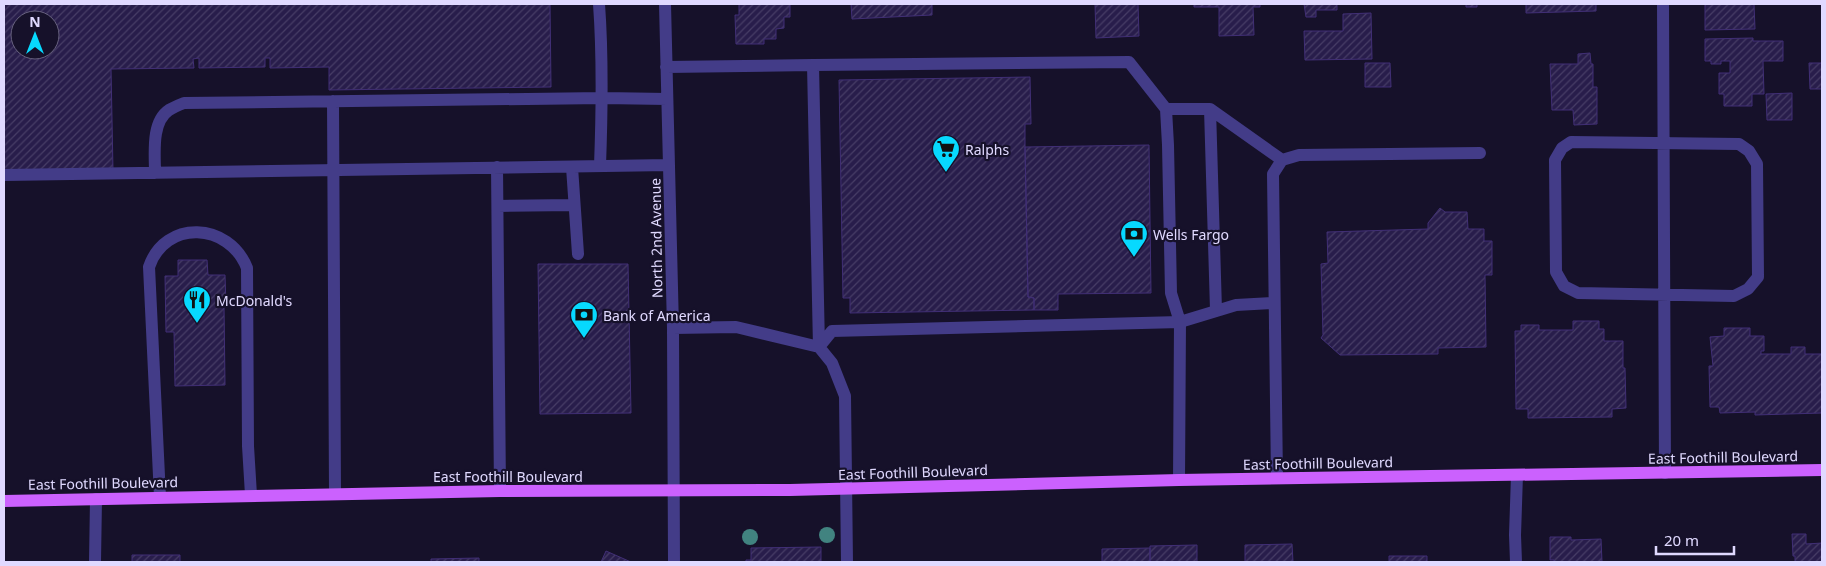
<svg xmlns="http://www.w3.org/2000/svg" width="1826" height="566" font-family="'Noto Sans',sans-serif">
	<defs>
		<pattern id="building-hatch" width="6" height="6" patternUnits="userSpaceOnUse" patternTransform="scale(1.25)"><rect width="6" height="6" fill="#281d4b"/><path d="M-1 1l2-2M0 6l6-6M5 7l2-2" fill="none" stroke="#473d66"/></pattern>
	</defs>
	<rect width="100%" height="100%" fill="#16112a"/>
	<path fill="url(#building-hatch)" stroke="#412f76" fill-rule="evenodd" d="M4,4H550L551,87L329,90V67L270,68V58H265V67L199,68V58L193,59L194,68L111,69L113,171L4,175ZM20,20H50V50H20Z
		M739,4H790V17H784V28L776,29V39H764V44H736L735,15H739Z
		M851,4H932V15L852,19Z
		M1095,4H1138L1139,36L1096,38Z
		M1194,4H1260V7H1253L1254,35L1219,36V7H1194Z
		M1304,4H1337V10H1316V17H1306Z
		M1466,4H1477V7H1466Z
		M1526,4H1596V11L1526,13Z
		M1705,4H1754L1755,29L1705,30Z
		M1371,13L1372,59L1305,60L1304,31H1343V14Z
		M1753,38V41H1783V61H1763L1764,94H1752V106H1724V94H1719V73H1730V61H1721V64H1711V61H1705V39Z
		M1590,53L1591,64H1593V87H1597V124L1574,125L1573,110H1552L1550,64H1578V54Z
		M1365,63H1390L1391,87H1365Z
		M1809,63H1822V89H1810Z
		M1030,77L1031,124H1025V147L1028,297L1034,298V310L850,313V298H843L839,80Z
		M1792,93V120H1767L1766,94Z
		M1149,145L1151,293L1058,294V310H1034V298L1028,297L1025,147Z
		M1440,208L1445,212H1467L1468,229H1484V241H1492V275H1485L1486,347L1438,348V354L1340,355L1321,338L1323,335L1321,264L1328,263L1327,232L1428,229V223Z
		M178,260H207L208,275H225L226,306H224L225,385L175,386L174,332H166L165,276H178Z
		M538,264H628L631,413L540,414Z
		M1573,321H1599V329H1604V341H1623V368H1625L1626,408L1612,409V417L1528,418V409H1516L1515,331H1521V325H1539V330H1573Z
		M1724,328H1750V336H1764V351H1761V354H1791V347H1805V354H1822V413L1755,415V412L1720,413L1719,407H1710L1709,366H1713L1710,337L1724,336Z
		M1792,534H1806V544L1822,543V562H1795V556H1793Z
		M1550,537H1571V540L1601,539L1602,562H1554V560H1550Z
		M1292,544L1293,562H1245V545Z
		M1197,545V562H1150V546Z
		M821,547V562H746V560H751V548Z
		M1150,548V562H1102V549Z
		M606,551L631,562H601Z
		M132,555H180V562H132Z
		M1389,556H1427V562H1389Z
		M479,558V562H431V559Z"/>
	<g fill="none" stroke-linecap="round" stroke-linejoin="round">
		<path stroke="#433c88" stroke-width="12" d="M599,4C603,58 602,112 600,166
			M665,4L673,328L674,562
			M1663,4L1665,473
			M813,65L1129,62L1166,109H1210L1282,160
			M666,67L813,65L819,347L736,327L673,328
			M333,101L335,493
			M1166,109L1168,145L1171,293L1180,322L1179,480
			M1210,109L1216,310
			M1571,142L1739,144L1749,151L1757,164L1758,277L1748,289L1734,296L1578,293L1564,286L1556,272L1555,160L1562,148Z
			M497,167L500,491
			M572,167L578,254
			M155,173C155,154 151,122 169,110C174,107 179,105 184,103L603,98L667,99
			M4,175L669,165
			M498,206L574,205
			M1277,478L1273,174L1282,160L1299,155L1480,153
			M160,497L149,267C165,219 229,222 247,268L248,446L251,495
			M95,562L96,499
			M847,562L845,396L832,363L819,347L832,331L1180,322L1236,305L1274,303
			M1516,562L1515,535L1517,475"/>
		<path stroke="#cb61fe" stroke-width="12" d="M4,501L500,491L790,490L1179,480L1822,470"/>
	</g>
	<g fill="#418380">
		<circle cx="827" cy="535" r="8"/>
		<circle cx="750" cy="537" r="8"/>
	</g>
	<defs>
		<symbol id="supermarket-pin" viewBox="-11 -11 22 30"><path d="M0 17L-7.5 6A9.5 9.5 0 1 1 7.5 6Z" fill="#07d9fe" stroke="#16112a"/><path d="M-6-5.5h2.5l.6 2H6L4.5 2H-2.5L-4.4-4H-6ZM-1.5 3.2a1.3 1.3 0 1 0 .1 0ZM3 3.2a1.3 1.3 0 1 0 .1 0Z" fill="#111"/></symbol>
		<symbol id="bank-pin" viewBox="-11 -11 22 30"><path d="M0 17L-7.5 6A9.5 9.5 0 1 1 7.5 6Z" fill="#07d9fe" stroke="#16112a"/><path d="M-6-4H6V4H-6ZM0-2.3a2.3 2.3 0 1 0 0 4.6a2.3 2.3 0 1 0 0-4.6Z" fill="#111"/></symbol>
		<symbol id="restaurant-pin" viewBox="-11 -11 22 30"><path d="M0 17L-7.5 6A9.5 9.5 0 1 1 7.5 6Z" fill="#07d9fe" stroke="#16112a"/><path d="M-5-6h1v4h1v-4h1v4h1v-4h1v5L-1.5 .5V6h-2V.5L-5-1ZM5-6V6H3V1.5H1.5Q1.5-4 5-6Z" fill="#111"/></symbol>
	</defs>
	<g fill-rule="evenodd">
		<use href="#supermarket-pin" x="930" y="133" width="32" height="43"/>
		<use href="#bank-pin" x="1118" y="218" width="32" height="43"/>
		<use href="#restaurant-pin" x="181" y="284" width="32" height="43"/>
		<use href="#bank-pin" x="568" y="299" width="32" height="43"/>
	</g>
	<g text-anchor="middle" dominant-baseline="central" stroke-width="4.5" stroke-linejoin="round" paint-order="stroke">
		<g font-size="14" fill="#e0d9ff" stroke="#16112a" text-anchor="start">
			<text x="965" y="149">Ralphs</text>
			<text x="1153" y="234">Wells Fargo</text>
			<text x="216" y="300">McDonald's</text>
			<text x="603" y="315">Bank of America</text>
		</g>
		<g font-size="14" fill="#e0d9ff" stroke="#16112a">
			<text transform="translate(656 238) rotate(-91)">North 2nd Avenue</text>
			<text transform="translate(1723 457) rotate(-1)">East Foothill Boulevard</text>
			<text transform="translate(1318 463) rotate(-1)">East Foothill Boulevard</text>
			<text transform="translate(913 472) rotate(-2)">East Foothill Boulevard</text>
			<text x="508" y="476">East Foothill Boulevard</text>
			<text transform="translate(103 483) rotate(-1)">East Foothill Boulevard</text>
		</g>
	</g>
	<rect width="1826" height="566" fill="none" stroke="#e0d9ff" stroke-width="10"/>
	<g transform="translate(35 35)"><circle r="24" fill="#16112a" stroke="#67617f"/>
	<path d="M0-4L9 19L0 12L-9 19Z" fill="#07d9fe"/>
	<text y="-8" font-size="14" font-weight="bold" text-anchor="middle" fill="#e0d9ff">N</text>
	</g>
	<path d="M1656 546v8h78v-8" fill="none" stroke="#e0d9ff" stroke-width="2.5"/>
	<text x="1664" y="546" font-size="15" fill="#e0d9ff" stroke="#16112a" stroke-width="4" paint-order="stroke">20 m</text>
</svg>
